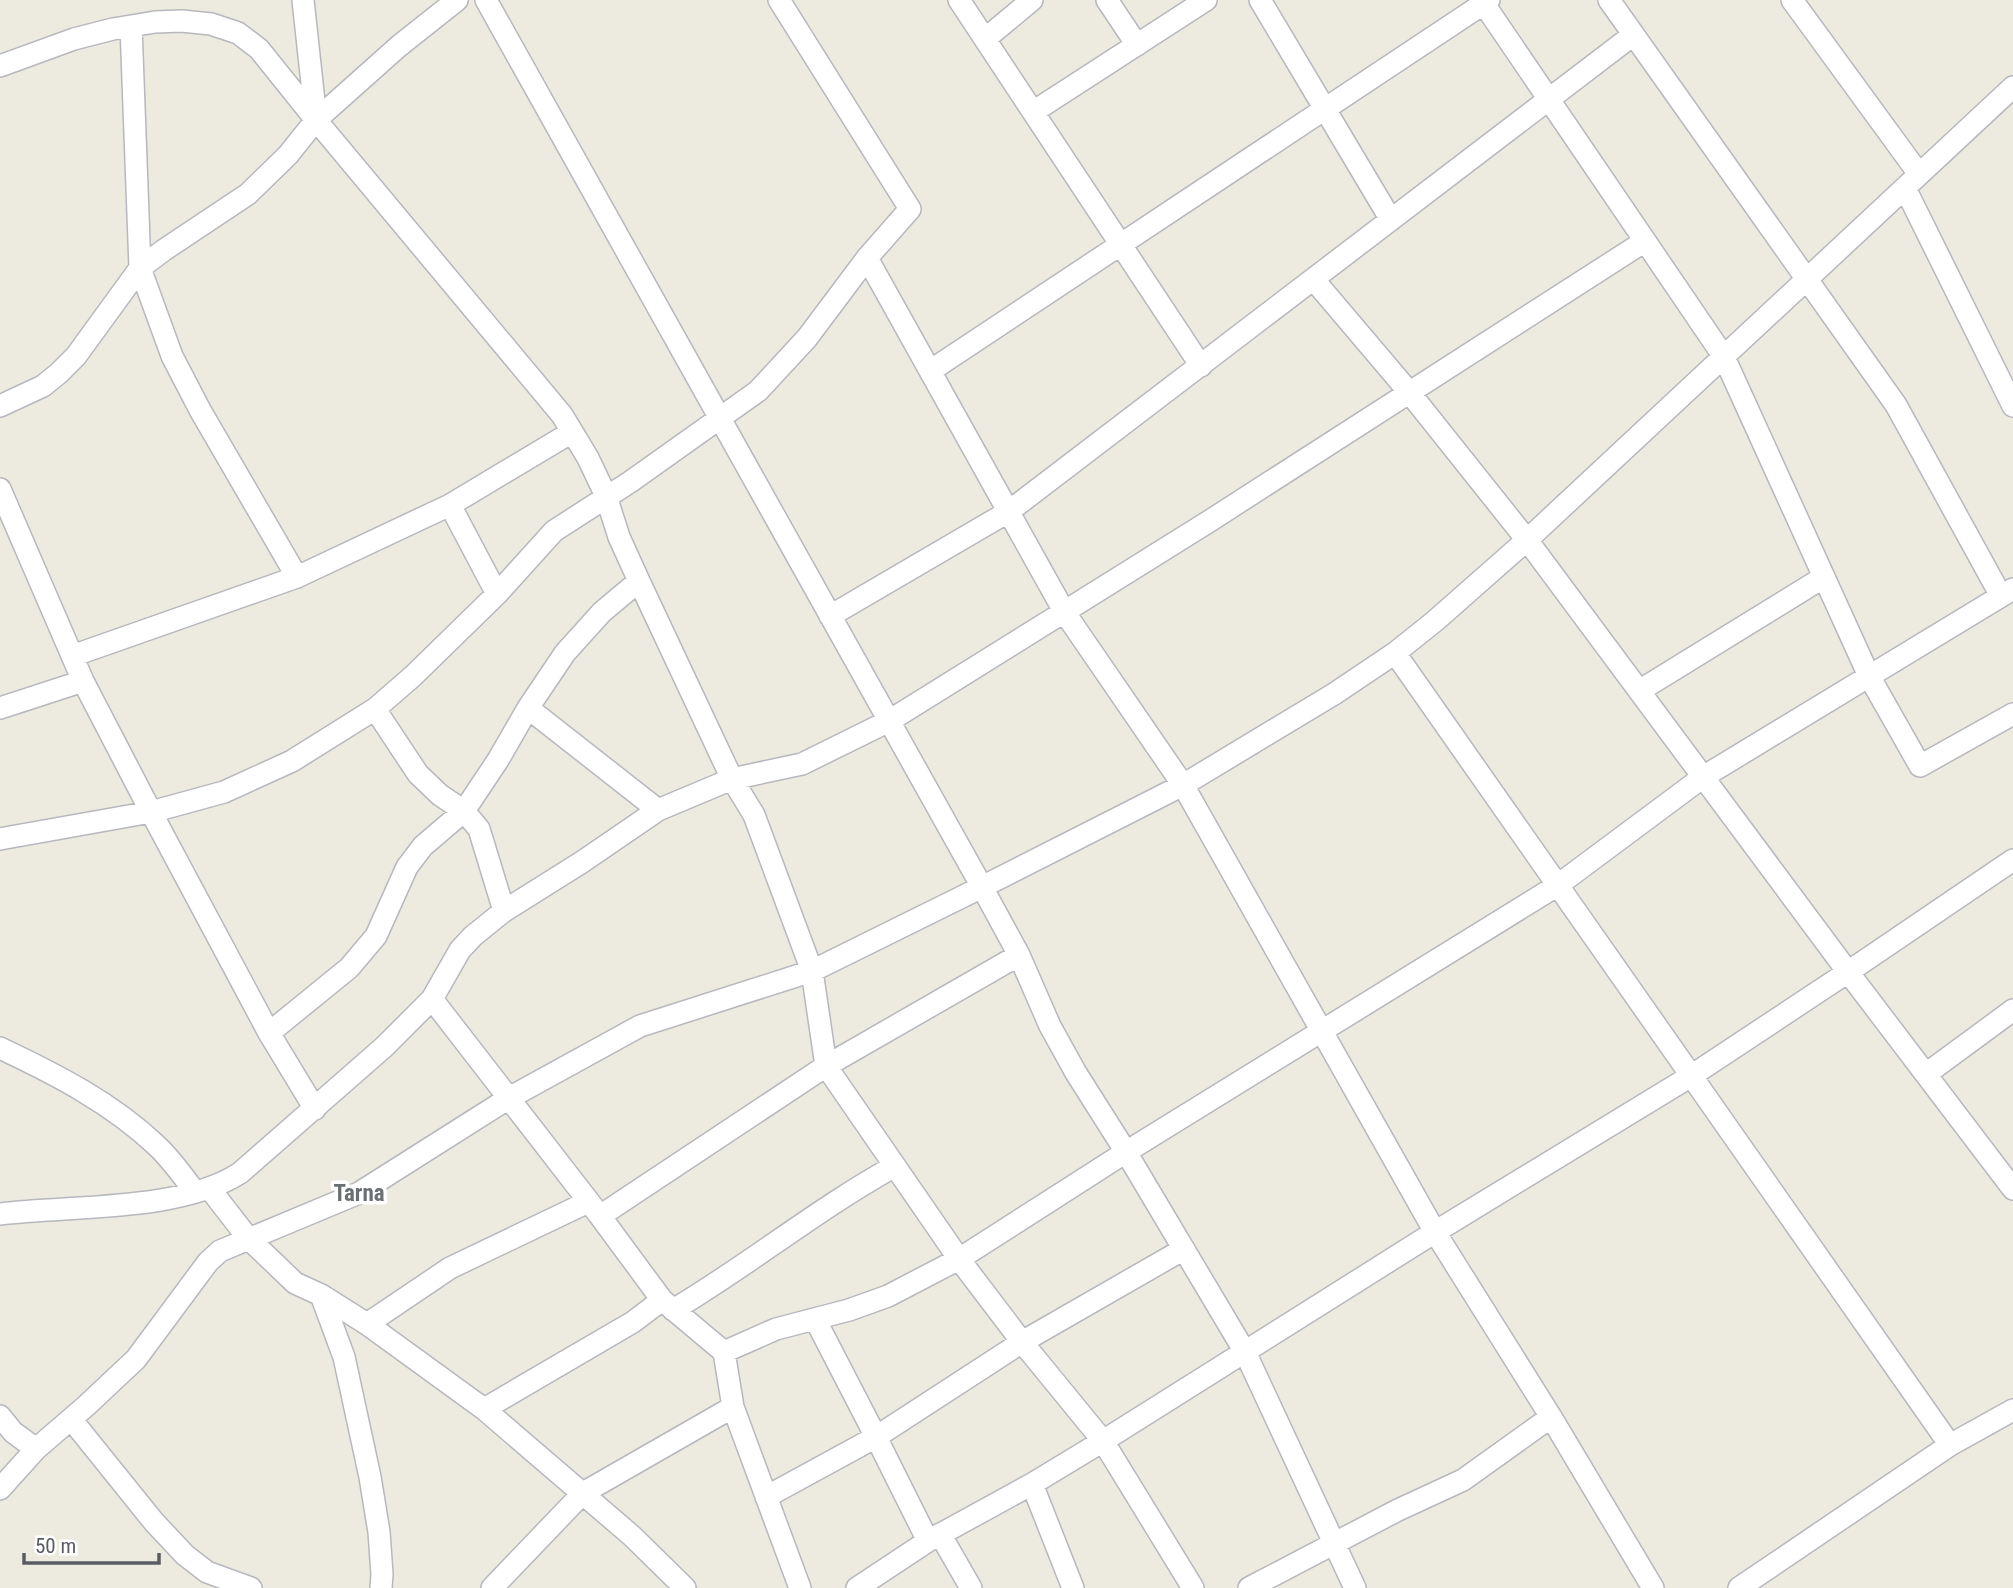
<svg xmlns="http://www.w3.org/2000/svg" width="2013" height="1588" font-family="'Roboto Condensed',sans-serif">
	<rect width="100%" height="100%" fill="#edeae0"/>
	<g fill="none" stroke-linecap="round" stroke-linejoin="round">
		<defs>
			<path id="minor" d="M303,0L316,120
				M486,0L982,887L1019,955L1050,1026L1076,1073L1126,1152L1245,1352L1355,1588
				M959,0L1201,366
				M1107,0L1137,45
				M1260,0L1391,220
				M1609,0L1896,405L2001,596
				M1792,0L1919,174
				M1484,4L1724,357L1869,676L1920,766L2013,714
				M131,26L140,268L172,356L200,410L297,577
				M985,39L1032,0
				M0,66L74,39L113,29L155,22L182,21L211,24L238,33L259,49L316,120L562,415L588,458L606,496L619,537L639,581L732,779L754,815L812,971L826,1066L959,1259L1022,1342L1103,1441L1193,1588
				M1033,112L1206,0
				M1905,188L2013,406
				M867,258L1065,613L1183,785L1435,1232L1551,1417L1653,1588
				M1314,280L1409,392L1527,540L1848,972L2013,1189
				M930,371L1489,0
				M0,406L43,386L59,373L76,356L140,268L164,250L248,194L288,155L316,120L399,46L457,0
				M0,489L83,681L151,812L269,1033L315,1109
				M450,505L497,594
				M830,616L1008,512L1633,35
				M1395,653L1950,1445
				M72,656L297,577L450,505L572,432
				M1639,691L1824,577
				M0,708L83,681
				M528,708L658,810
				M375,709L418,774L440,795L464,811L479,829L504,911
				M0,839L151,812L224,792L292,761L375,709L413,676L497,594L554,531L630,482L758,391L807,338L867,258L910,209L779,0
				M432,999L600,1216L662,1300L724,1352L733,1407L800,1588
				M269,1033L349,968L376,936L407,867L423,846L464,811L498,760L528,708L565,653L602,612L639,581
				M0,1048C55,1074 112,1103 157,1146C171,1159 183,1176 195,1192
				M1926,1074L2013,1010
				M210,1189L248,1238L295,1283L321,1295L367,1324L484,1409L632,1536L685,1588
				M0,1214C72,1205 179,1212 240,1173L384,1047L432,999L460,950L473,936L504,911L582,862L658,810L732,779L802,764L889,721L1208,522L1645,241
				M600,1216L826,1066L1019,955
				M321,1295L344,1357L370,1477L379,1532L382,1574L381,1588
				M673,1310C749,1265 817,1209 895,1166
				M815,1319L876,1437L928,1541
				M367,1324L450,1268L588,1202
				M724,1352L776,1329L849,1310L888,1296L959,1259L1126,1152L1558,885L1703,777L2013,589
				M484,1409L633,1322L662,1300
				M0,1416L13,1432L36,1449
				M71,1419L154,1522L185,1555L207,1572L251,1588
				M1032,1484L1073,1588
				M0,1489L36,1449L86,1406L136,1359L208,1262L220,1251L359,1193L509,1098L640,1026L812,971L982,887L1183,785L1334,694L1395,653L1435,621L1527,540L2013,87
				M766,1497L876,1437L1022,1342L1184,1249
				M940,1534L971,1588
				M492,1588L583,1493L733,1407
				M857,1588L928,1541L1032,1484L1103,1441L1435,1232L1691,1076L1848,972L2013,860
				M1249,1588L1398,1510L1463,1480L1551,1417
				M1739,1588L1950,1445L2013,1410"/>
		</defs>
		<use href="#minor" stroke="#b6b8be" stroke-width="24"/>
		<use href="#minor" stroke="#fff" stroke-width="21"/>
	</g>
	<g text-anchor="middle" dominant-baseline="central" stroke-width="7" stroke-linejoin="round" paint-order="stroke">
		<g font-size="23" font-weight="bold" fill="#6a6f74" stroke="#fff">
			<text x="359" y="1193">Tarna</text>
		</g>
	</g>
	<path d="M24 1553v10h135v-10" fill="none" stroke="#595d62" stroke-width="3.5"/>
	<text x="35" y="1553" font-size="21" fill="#595d62" stroke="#ffffff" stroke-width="5" paint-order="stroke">50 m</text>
</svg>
